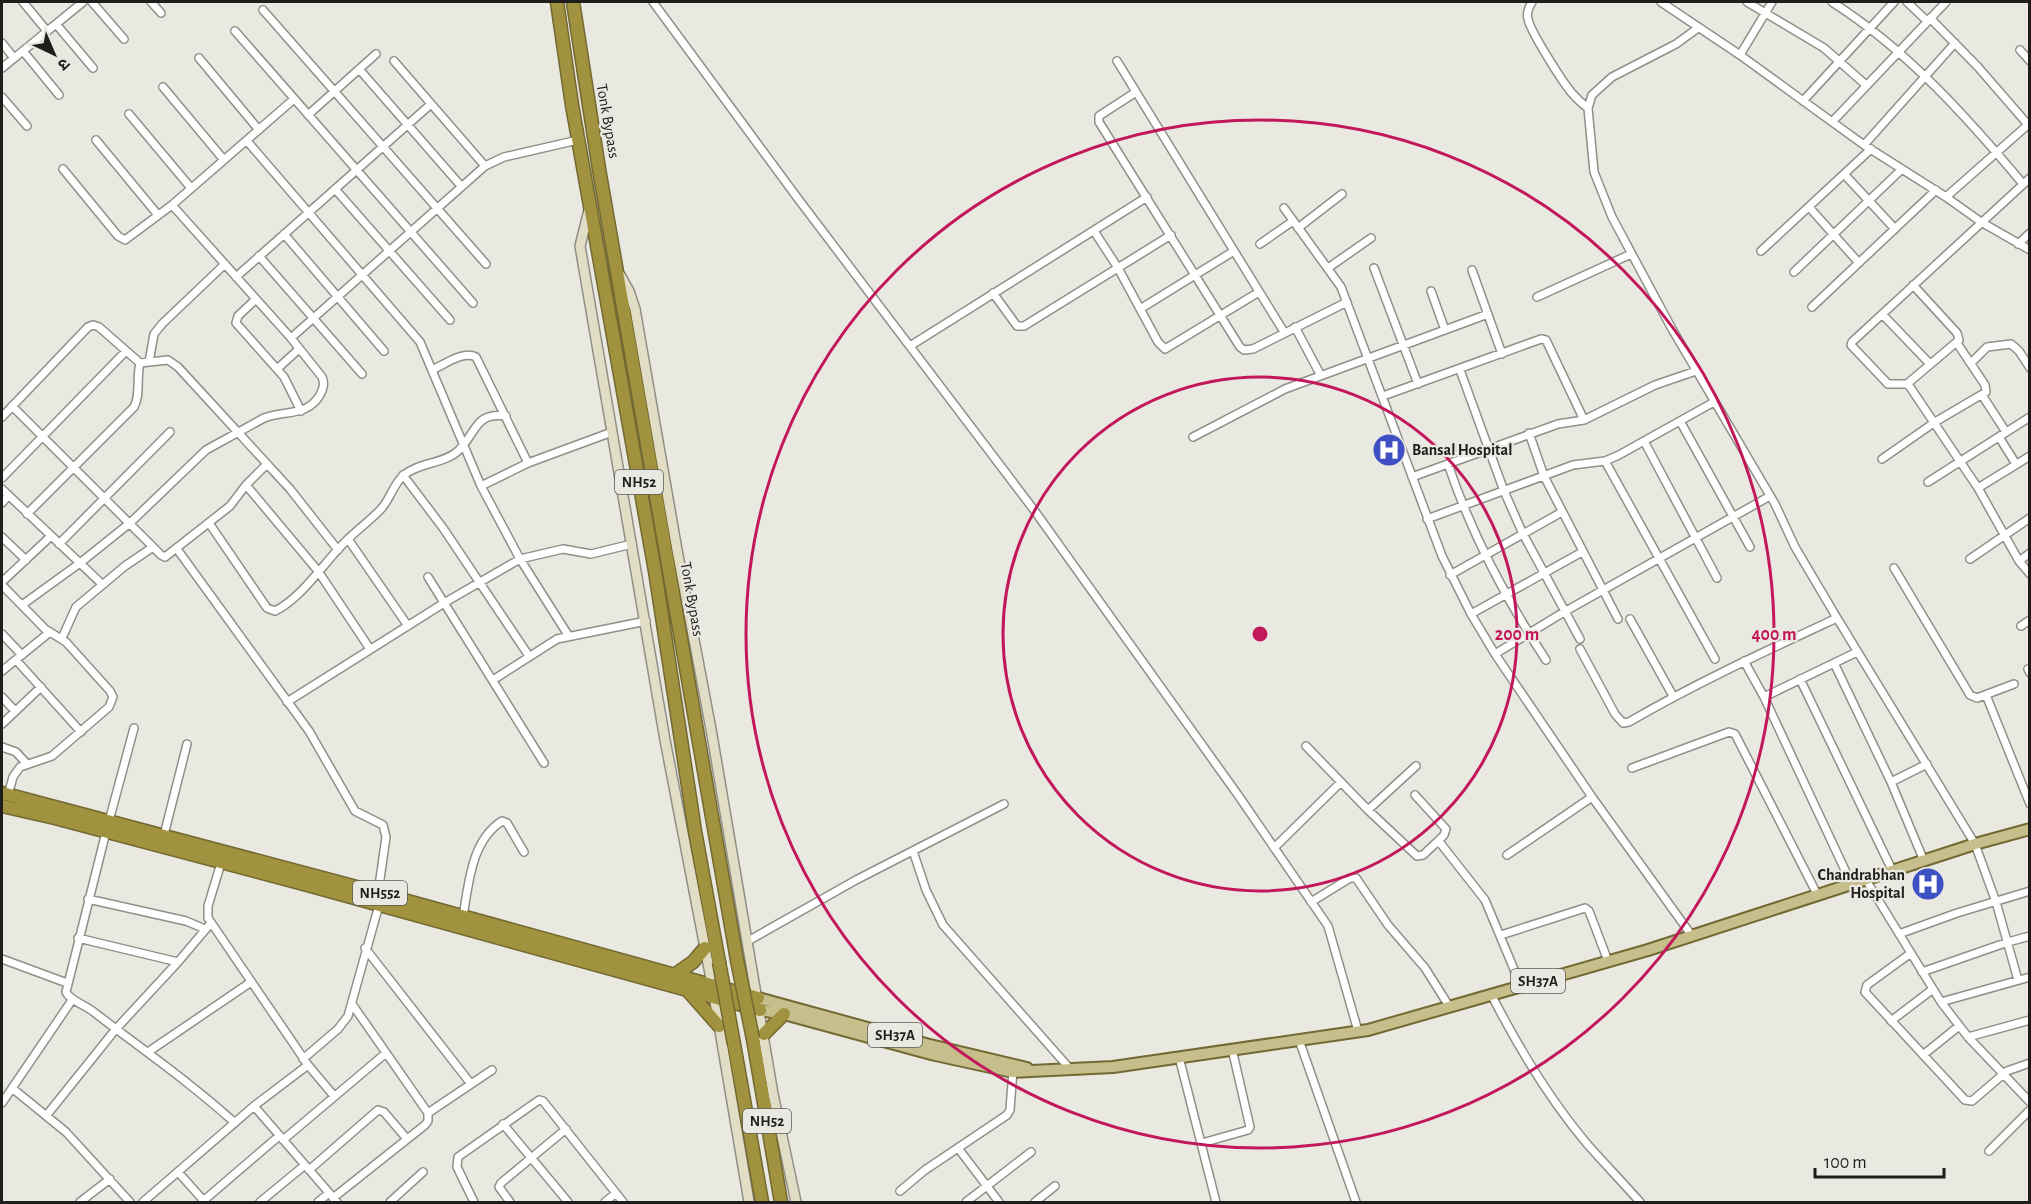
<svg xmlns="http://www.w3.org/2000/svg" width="2031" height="1204" font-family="'Alegreya Sans','Noto Sans Devanagari',sans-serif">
	<rect width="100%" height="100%" fill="#eae9e1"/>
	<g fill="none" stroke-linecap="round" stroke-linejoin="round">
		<defs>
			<path id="street" d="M23,2L47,31
				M92,2L124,39
				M151,2L161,13
				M653,2L799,200L1034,510L1238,795L1328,926L1358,1031
				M1532,2C1529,7 1526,13 1528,19C1530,31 1562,81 1571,92C1576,98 1581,103 1588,108
				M1661,2L1740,55L1864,145L1946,197L1981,222L2030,250
				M1747,2L1824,48L1866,85
				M1832,2C1906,49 1967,117 2023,184
				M1907,2L1927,21
				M263,10L486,264
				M1930,18L1978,67L2030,127
				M56,24L93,68
				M1698,28L1676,44L1612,77L1592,95L1588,108L1594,172L1612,217L1672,329L1775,504L1795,547L1837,618L1975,844L1996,902L2018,980
				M235,31L473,303
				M2,43L14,58
				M2020,50L2030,61
				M23,51L59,95
				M1740,55L1772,2
				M199,58L259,130
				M394,61L485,166
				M1117,61L1284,332
				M2,68L83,2
				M359,69L461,186
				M163,87L224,160
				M1136,92L1099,116V122L1240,347L1244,350L1253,349L1347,302
				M2,97L27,126
				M1803,101L1894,2
				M129,114L191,188
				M308,115L376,54
				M1833,121L1946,2
				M96,140L158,215
				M247,141L420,342L481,486L520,559L568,635
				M1864,145L1955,43
				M63,169L118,236L125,240L172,205L294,99
				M1844,174L1895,229
				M2030,178L1852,342L1851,345L1888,384H1907L1910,387L1978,488L2019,561L2030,574
				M335,189L450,320
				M1946,197L2030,123
				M1809,207L1859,263
				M1284,208L1341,287L1442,556L1471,614L1495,654L1592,797L1692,936
				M1298,228L1342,194
				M1094,231L1118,268L1158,342L1165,349L1259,292
				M284,234L384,351
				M1260,244L1293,221
				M2018,244L2030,233
				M1761,251L1871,149
				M259,256L362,374
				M1328,268L1371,238
				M1374,268L1418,384
				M1472,270L1502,354
				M1794,272L1902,169
				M236,277L431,104
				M1431,291L1445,330
				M993,293L1017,326H1024L1171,235
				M1537,297L1631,254
				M256,299L238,316L236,323L284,377L301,411
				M1812,307L1936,190
				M1140,309L1234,251
				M1882,314L1930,364
				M1295,327L1320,374
				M291,338L485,166L504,157L578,140
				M910,346L1147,197
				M149,362L154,334L162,324L225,264
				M1971,363L1987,347L2011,344L2019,351L2030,368
				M277,369L299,349
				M432,370C444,365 463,350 476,357L528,463
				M1460,370L1504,491L1523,534L1580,639
				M1907,384L1959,340L1957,333L1913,285
				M1982,395L2006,432
				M1383,396L1541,339L1546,340L1584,420
				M12,406L161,555L165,557L230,506L246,485L267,464
				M2,417L88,327L93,325L99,327L140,363L168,360L178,367L290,489L338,550
				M1680,421L1750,547
				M1529,433L1544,476L1618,619
				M1193,437L1285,389L1488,314
				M1999,437L2016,464
				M1644,441L1717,578
				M1882,459L1935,422L1986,392L1985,385L1957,343
				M1605,461L1715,659
				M1448,464C1471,533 1506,599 1546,660
				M403,475L443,528L529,656
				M1412,477L1558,424L1584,420L1655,385L1696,371
				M2,478L125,352
				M1928,482L2030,417
				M246,485L318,571L370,649
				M481,486L528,463L612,432
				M1978,488L2030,456
				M2,489L102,584
				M2,503L8,496
				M27,514L134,407C141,394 136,379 140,363
				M1427,519L1573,465L1605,461L1619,455L1714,402
				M209,523L267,608L275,611C303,597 324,562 347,540C358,529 371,520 381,509C391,498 393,484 404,475C419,462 444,464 458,451C477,433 474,412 506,416
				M2,537L26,560
				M348,539L408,626
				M59,544L170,432
				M177,549L309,731L355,811L383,825L386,837L378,893
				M1970,559L2030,518
				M2019,561L2030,553
				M1894,568L1970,695L1977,698L2014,684
				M1450,575L1562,512
				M428,577L544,763
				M2,582L51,536
				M2,585L45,629L66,642L110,691L113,697L109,707L52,756L20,767L13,777L8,795
				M22,605L80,563L130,523L206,450L264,418C284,410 307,417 320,395C323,389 325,384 322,377L291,338L172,205
				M1471,614L1582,552
				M1630,619L1673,696
				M2021,626L2030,620
				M2,634L22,655
				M62,638L76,607L125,566L153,547
				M1580,649L1615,714L1623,723L1629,722C1696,683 1766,651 1837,618
				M1495,654L1564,612L1770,496
				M16,660L81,732
				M1744,661L1764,697L1852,885
				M1834,663L1891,782L1924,861
				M2028,669L2030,673
				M2,671L50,632
				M1800,679L1893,872
				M493,680L557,639L646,621
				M1986,695L2030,804
				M2,697L15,711
				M1764,697L1857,652
				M287,702L444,603L520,559L563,549L591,554L632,544
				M2,724L41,687
				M1306,746L1368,810L1417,856L1423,855L1437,842L1441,844L1485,900L1521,986
				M2,747L16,752L27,764
				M1632,768L1729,732L1735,734L1818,896
				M1891,782L1927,764
				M1415,795L1446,829L1444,835L1437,842
				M1368,810L1416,766
				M109,821L134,728
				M106,832L66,992C70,1001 86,1005 95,1013C142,1049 191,1083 235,1123
				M164,835L187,744
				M1274,848L1341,782
				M913,851L926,890L943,925L1071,1070
				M1507,855L1592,797
				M221,863L208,906V918L308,1065L334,1096
				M1866,880L1941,1002L1968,1037L2030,1102
				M88,899L186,921L205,929
				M1311,902L1350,878H1356L1388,925L1425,968L1449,1006
				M463,916C469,883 471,841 502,821L507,823L524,852
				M1899,934L1957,913L2030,891
				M1501,935L1585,908L1589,911L1608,961
				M78,938L178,962
				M748,941L856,880L1004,804
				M365,948L471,1084
				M1911,953L1867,985L1865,992L1965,1100L1972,1101L2007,1071L2030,1063
				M2,959L67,983
				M1922,972L2008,942L2030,936
				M1491,994C1518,1047 1549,1099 1588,1145C1605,1164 1623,1183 1640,1202
				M1941,1002L2030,977
				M1891,1021L1933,989
				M1968,1037L2030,1020
				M1299,1040L1356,1202
				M148,1052L251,982
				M1923,1055L1959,1026
				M1179,1057L1216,1202
				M303,1059L338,1029L348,1016L379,905
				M12,1088L66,1132L130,1202
				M2,1103L72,1000
				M254,1106L337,1202
				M428,1113L492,1070
				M46,1116L115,1030L178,962L211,923
				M503,1124L568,1202
				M283,1140L386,1053
				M1202,1143L1248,1130L1250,1127L1232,1049
				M958,1148L999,1202
				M1989,1151L2030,1110
				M309,1170L378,1110L384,1112L407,1139
				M178,1172L205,1202
				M900,1191L925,1170L1007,1115L1010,1110L1013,1070
				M333,1198L425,1125L428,1121V1113L352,1004
				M80,1202L110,1179
				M143,1202L254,1106L308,1065
				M202,1202L279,1136
				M260,1202L305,1165
				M318,1202L329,1193
				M390,1202L423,1172
				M474,1202L457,1167L458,1157L539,1100L543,1101L623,1202
				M510,1202L499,1187L501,1183L566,1129
				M605,1202L616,1193
				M966,1202L1031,1152
				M1035,1202L1055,1186"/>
			<path id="secondary" d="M589,210L580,246L665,740L712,984L749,1202
				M620,275L629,291L635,309L677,550L711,729L773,1094L796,1202"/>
			<path id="primary" d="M758,998L926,1044L1027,1068
				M760,1010L784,1014L931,1054L1013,1072L1113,1067L1368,1030L1648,950L1975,844L2030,829"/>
			<path id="highway" d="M557,2L572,105L655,571L695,831L719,962
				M573,2L599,169L737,960
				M2,793L364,889L758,998
				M2,806L55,818L300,883L760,1010
				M676,974L693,962L705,948
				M688,991L719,1026
				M764,1034L784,1014
				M753,1039L781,1202
				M734,1044L762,1202"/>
		</defs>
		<use href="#street" stroke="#908f88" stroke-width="10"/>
		<use href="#secondary" stroke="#908f88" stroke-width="12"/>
		<use href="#primary" stroke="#736932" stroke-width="14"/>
		<use href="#highway" stroke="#736932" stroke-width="15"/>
		<use href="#street" stroke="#fff" stroke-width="7"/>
		<use href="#secondary" stroke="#e2dec5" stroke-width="9"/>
		<use href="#primary" stroke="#c6be8b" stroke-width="10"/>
		<use href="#highway" stroke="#a0923e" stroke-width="12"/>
		<defs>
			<path id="highway-bridge" d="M737,960L753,1039
				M719,962L734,1044"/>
		</defs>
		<use href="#highway-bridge" stroke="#736932" stroke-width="15" stroke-linecap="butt"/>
		<use href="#highway-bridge" stroke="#a0923e" stroke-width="12"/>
	</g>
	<g fill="none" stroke="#c2185b" stroke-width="3">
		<circle cx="1260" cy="634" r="257"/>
		<circle cx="1260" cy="634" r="514"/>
	</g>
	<defs>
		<symbol id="hospital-disc" viewBox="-11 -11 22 22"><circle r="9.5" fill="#3f50c4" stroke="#eae9e1"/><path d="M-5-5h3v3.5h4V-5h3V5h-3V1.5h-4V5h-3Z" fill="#fff"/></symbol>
	</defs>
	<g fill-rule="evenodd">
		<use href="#hospital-disc" x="1370" y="431" width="38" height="38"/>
		<use href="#hospital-disc" x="1909" y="865" width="38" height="38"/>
	</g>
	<g text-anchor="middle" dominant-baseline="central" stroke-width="4.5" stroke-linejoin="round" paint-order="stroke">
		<g fill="#eae9e1" stroke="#5c5b57" stroke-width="1.5">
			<rect x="615" y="470" width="48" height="24" rx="4.5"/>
			<rect x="353" y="881" width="54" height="24" rx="4.5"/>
			<rect x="1511" y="969" width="54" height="24" rx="4.5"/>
			<rect x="868" y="1023" width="54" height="24" rx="4.5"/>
			<rect x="743" y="1109" width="48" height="24" rx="4.5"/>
		</g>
		<g font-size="15" font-weight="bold" fill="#1f1e1c">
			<text x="639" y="482">NH52</text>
			<text x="380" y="893">NH552</text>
			<text x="1538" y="981">SH37A</text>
			<text x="895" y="1035">SH37A</text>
			<text x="767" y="1121">NH52</text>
		</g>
		<g font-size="16" fill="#1f1e1c" stroke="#eae9e1">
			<text transform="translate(608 121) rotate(80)">Tonk Bypass</text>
			<text transform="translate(692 599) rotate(80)">Tonk Bypass</text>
		</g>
		<g font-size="16" font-weight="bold" fill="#1f1e1c" stroke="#eae9e1" text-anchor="start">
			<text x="1412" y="450">Bansal Hospital</text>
			<text x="1905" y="875" text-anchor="end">Chandrabhan<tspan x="1905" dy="18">Hospital</tspan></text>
		</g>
	</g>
	<circle cx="1260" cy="634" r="9" fill="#c2185b" stroke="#eae9e1" stroke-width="3"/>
	<g font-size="18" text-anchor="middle" font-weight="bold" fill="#c2185b" stroke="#eae9e1" stroke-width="4.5" stroke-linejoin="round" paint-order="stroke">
		<text x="1517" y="640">200 m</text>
		<text x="1774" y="640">400 m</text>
	</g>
	<rect width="2031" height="1204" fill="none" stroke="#1f1e1c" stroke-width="6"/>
	<g transform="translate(54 54) rotate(136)" stroke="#eae9e1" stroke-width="4.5" paint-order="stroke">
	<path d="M0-4.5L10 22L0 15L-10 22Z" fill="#1f1e1c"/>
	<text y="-9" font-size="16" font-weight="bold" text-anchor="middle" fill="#1f1e1c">उ</text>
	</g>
	<path d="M1815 1168v9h129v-9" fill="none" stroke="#1f1e1c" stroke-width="3"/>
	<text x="1824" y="1168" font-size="18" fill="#1f1e1c" stroke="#eae9e1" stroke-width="4.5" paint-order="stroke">100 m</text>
</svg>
